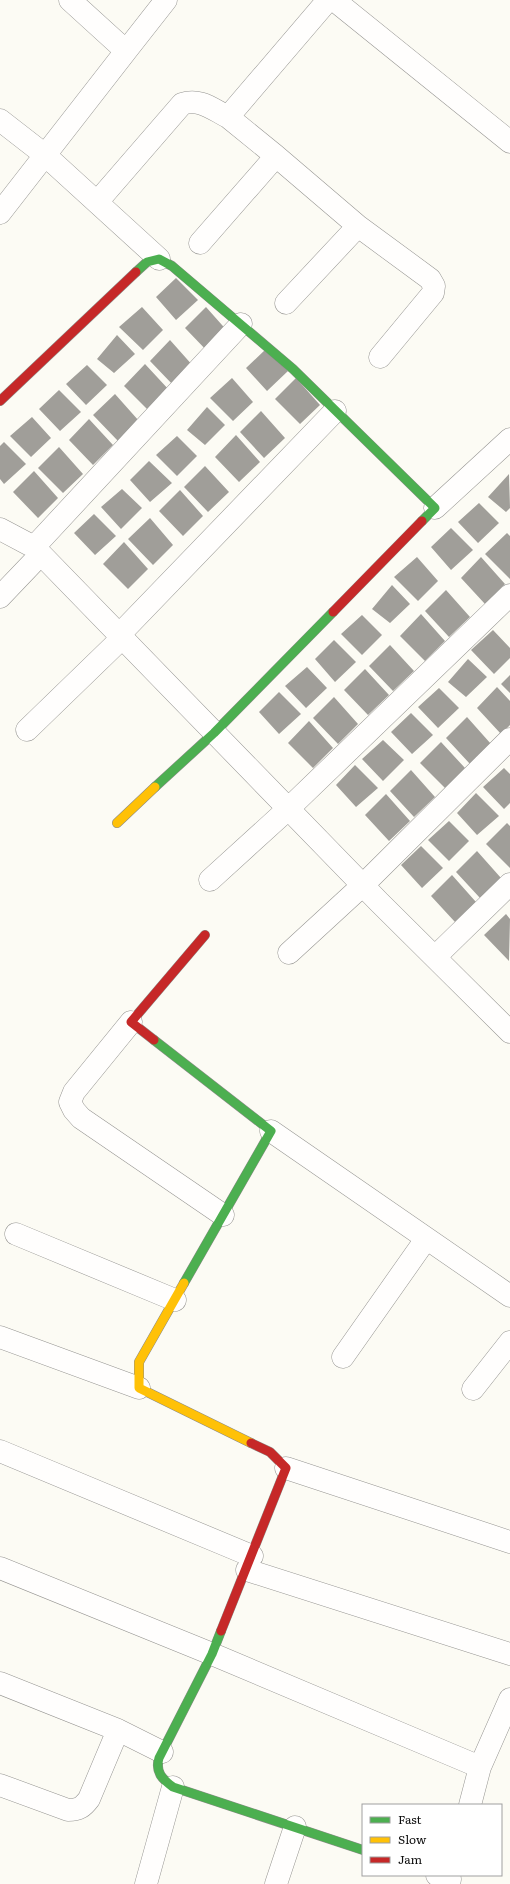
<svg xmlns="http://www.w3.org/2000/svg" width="510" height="1884" font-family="Literata,serif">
	<rect width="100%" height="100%" fill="#fcfbf4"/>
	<path fill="#a09e99" d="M176,278L198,300L176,320L156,297Z
		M142,307L163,330L143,350L119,327Z
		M206,307L230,334L210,354L185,328Z
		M117,335L135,354L114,373L97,359Z
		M170,340L194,367L174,386L150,361Z
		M266,349L288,371L267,391L246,368Z
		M145,364L170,391L149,411L124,386Z
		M87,365L107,385L86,405L66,384Z
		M232,378L253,402L233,421L210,398Z
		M296,378L320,405L300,424L275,399Z
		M59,390L81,412L60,431L39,409Z
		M115,394L139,421L118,441L93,415Z
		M207,407L225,425L205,445L187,430Z
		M261,411L285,438L264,458L240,432Z
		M32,417L51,438L31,457L10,436Z
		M89,419L113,445L93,465L69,440Z
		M236,435L260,462L239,482L215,457Z
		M177,436L197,456L177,476L156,455Z
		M4,442L26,464L4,484L0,479V446Z
		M59,447L83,474L63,493L38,468Z
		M149,461L172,483L150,502L130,480Z
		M205,466L229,492L208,512L184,487Z
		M34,471L58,498L38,518L13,492Z
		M509,474L510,508L506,512L488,497Z
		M122,489L142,508L121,529L101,507Z
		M180,490L203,516L183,536L159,511Z
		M479,503L499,523L478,543L458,522Z
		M94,514L116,536L95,555L74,533Z
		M150,518L173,545L153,565L128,539Z
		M451,528L473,550L451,570L431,547Z
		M507,533L510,536V579L485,554Z
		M124,542L148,569L128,589L103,564Z
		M417,557L438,581L418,601L394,577Z
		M481,557L505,584L485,604L461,578Z
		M392,585L410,604L390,623L372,609Z
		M446,590L470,617L449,637L425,611Z
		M421,614L445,641L425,661L400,636Z
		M362,615L382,635L362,655L341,634Z
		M493,630L510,648V658L494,674L471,650Z
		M334,640L356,662L335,682L315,659Z
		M390,645L414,671L393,691L369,666Z
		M468,659L487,677L466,697L448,682Z
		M307,667L327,688L306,708L285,686Z
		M365,669L389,695L368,715L344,690Z
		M510,675V693L501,684Z
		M497,687L510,701V725L501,734L477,708Z
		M439,688L459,708L438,728L418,707Z
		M279,692L301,714L279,734L259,712Z
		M334,697L358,724L338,744L313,718Z
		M411,713L433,735L412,754L391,732Z
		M467,717L491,744L470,764L446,738Z
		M309,721L333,748L313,768L288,743Z
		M383,740L404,760L383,781L362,759Z
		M441,742L465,768L445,788L420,763Z
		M355,765L378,788L356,807L336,785Z
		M504,768L510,774V803L504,809L483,787Z
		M411,770L435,797L414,817L390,791Z
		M476,793L499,816L477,835L457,813Z
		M386,794L410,821L389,841L365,815Z
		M449,821L469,841L449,861L428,840Z
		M507,823L510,826V868L486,844Z
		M421,846L443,868L422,888L401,865Z
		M477,851L501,878L480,898L456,872Z
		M452,875L476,902L455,922L431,896Z
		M506,914L510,919L509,961L484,935Z"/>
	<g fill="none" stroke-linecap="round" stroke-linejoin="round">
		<defs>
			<path id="street" d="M334,0L510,142
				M126,51L166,0
				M0,120L45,155L159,259
				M276,156L228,117L328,0
				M98,201L182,104C200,98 212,109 228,117
				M0,213L126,51L70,0
				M200,243L276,156L358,226L430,279L434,286L433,293L380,357
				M286,303L358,226
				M435,508L510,439
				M0,529L34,547L379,902L510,1032
				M34,547L241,324
				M0,597L41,554
				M119,635L335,411
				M27,730L122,638
				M210,880L288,809L510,595
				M289,953L363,885L510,739
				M435,957L510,884
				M131,1022L74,1092L70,1102L74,1110L81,1118L223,1215
				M271,1131L510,1296
				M16,1234L175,1300
				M0,1337L139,1388
				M343,1357L426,1239
				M473,1389L510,1342
				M0,1451L252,1556
				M286,1468L510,1542
				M0,1568L212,1654L480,1767
				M247,1570L510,1654
				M0,1683L118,1730L162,1752
				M0,1785L68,1810C79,1810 83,1807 89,1799L118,1730
				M470,1805L480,1767L510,1699
				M437,1875L450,1879L449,1884
				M146,1884L173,1787
				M276,1884L295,1827"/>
			<path id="fast" d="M136,272L147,262L159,259L172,266L293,369L435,508L422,521
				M155,787L214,733L333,612
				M154,1040L271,1131L184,1283
				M221,1631L212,1654L159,1758C155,1772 162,1779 173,1787L363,1850"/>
			<path id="slow" d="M117,823L155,787
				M184,1283L139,1362V1388L251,1443"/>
			<path id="jam" d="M0,401L136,272
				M333,612L422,521
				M154,1040L131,1022L205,935
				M221,1631L286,1468L270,1452L251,1443"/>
		</defs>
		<use href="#street" stroke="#969592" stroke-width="23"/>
		<use href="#fast" stroke="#8c8c89" stroke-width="10"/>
		<use href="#slow" stroke="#8c8c89" stroke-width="10"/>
		<use href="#jam" stroke="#8c8c89" stroke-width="10"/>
		<use href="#street" stroke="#fffefd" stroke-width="22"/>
		<use href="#fast" stroke="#4caf50" stroke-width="9"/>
		<use href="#slow" stroke="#ffc107" stroke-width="9"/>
		<use href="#jam" stroke="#c62828" stroke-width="9"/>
	</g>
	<rect x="362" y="1804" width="140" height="72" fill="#ffffff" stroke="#9f9f9f"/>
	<rect x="370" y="1817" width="20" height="6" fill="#4caf50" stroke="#9f9f9f"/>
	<text x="398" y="1824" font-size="12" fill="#0f0f0f">Fast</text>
	<rect x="370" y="1837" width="20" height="6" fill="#ffc107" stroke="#9f9f9f"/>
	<text x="398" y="1844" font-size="12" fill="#0f0f0f">Slow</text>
	<rect x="370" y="1857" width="20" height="6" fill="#c62828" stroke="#9f9f9f"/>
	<text x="398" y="1864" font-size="12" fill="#0f0f0f">Jam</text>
</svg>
